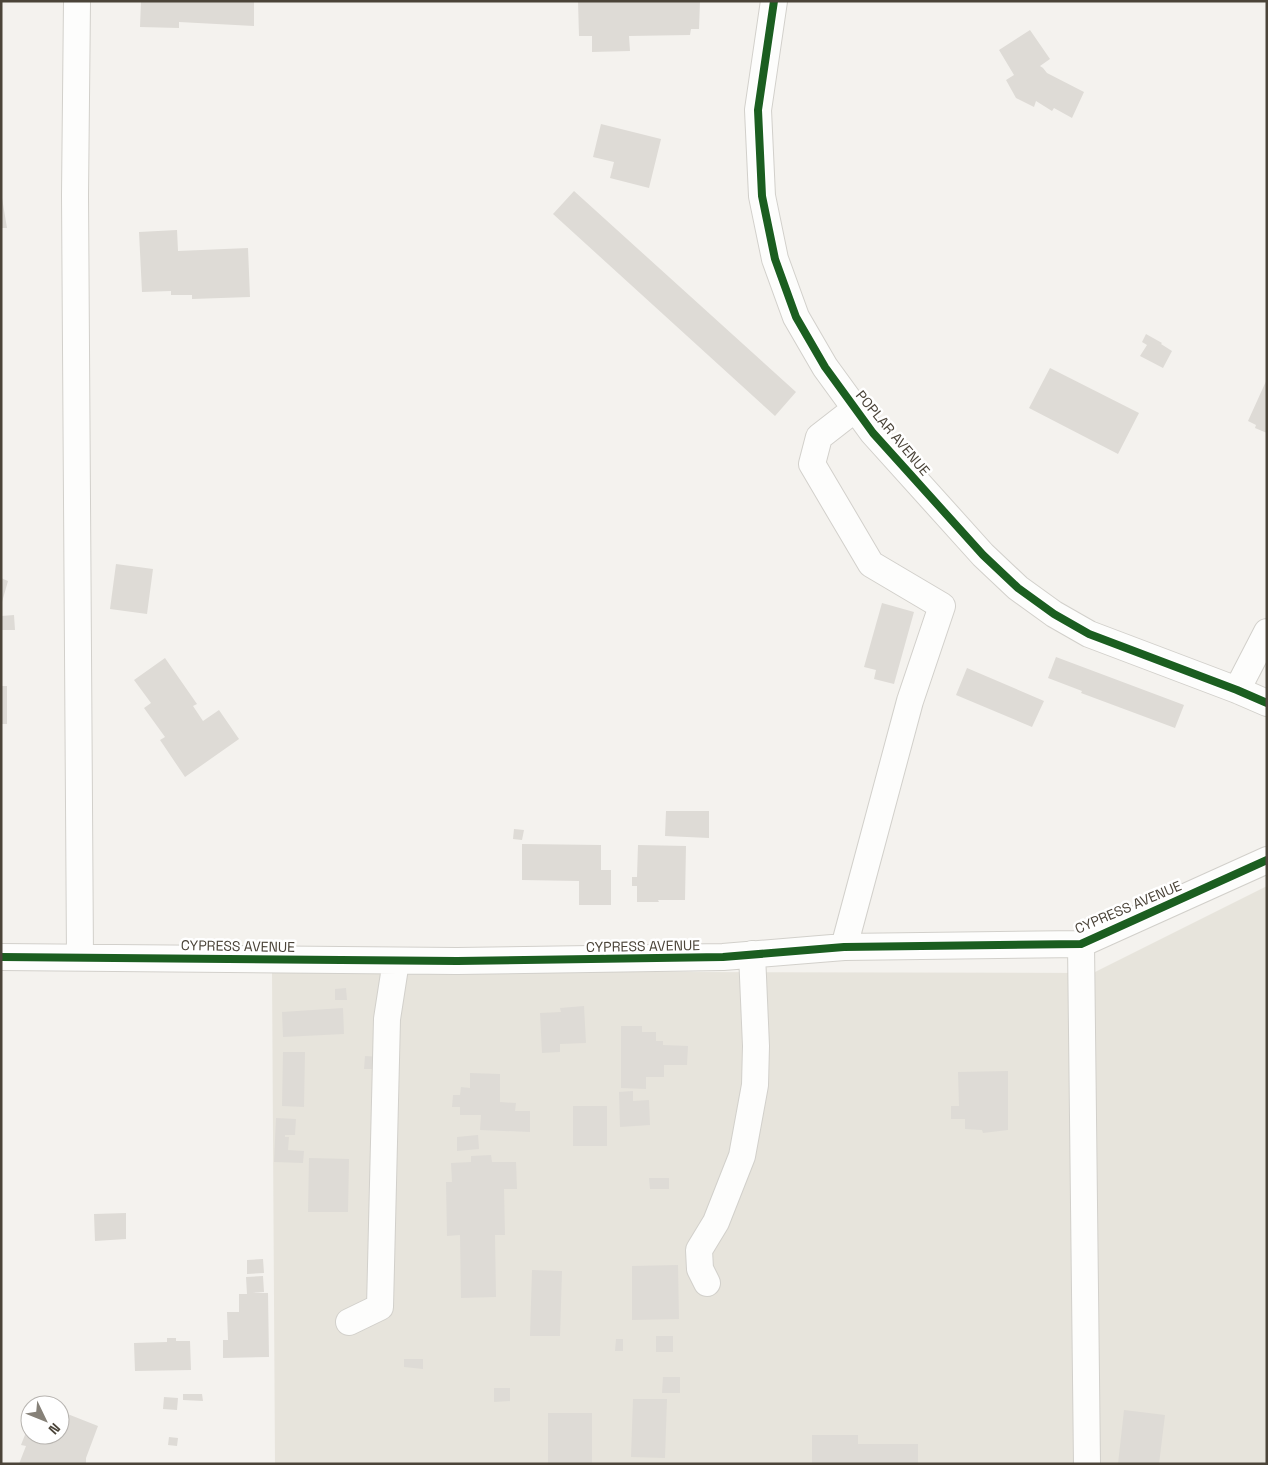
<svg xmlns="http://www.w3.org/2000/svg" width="1268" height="1465" font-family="'Space Grotesk',sans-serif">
	<rect width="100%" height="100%" fill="#f4f2ee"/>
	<path fill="#e7e4dc" d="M1267,886V1464H275L272,971L1093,973Z"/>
	<path fill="#dedbd6" d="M141,1H254V26L179,22V28L140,27Z
		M578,1H700L699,29H691L690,35L629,36L630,51L592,52V36H579Z
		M1030,30L1050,59L1040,66L1043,68L1047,73L1084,92L1072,118L1054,108L1052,111L1036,101L1034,107L1016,98L1006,80L1014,75L999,50Z
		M601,124L661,139L649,188L610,178L614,162L593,157Z
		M574,191L796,392L775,416L553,214Z
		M1,192L7,228H1Z
		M177,230L178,251L248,248L250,297L192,299V295H171V291L142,292L139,232Z
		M1146,334L1162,343L1161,344L1172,351L1163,368L1140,356L1147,345L1142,342Z
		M1050,368L1139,413L1118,454L1029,408Z
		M1267,379V433L1255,428L1256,425L1248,421Z
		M116,564L153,569L147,614L110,609Z
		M1,578L8,581L2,602H1Z
		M882,603L914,612L894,684L874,679L876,670L864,667Z
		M14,615L15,630H1V616Z
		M1056,657L1184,705L1175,728L1081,693L1082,691L1048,678Z
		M165,658L197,704L193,706L203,721L219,710L239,739L185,777L160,740L165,737L144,708L151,703L134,680Z
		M967,668L1044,701L1032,727L956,695Z
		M1,686H7V724H1Z
		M666,811H709V838L665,836Z
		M514,829L524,830L522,840L513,839Z
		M522,844L601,845V870H611V905H579V881L522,880Z
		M638,845L686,846L685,900H658L659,902H637V886H632V877H637Z
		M346,988L347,1000H335V989Z
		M584,1006L586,1043L560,1044V1052L542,1053L540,1013L561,1012L560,1008Z
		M343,1008L344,1034L283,1037L282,1012Z
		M621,1026H642V1032H656V1041H663V1045L688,1046L687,1065H664V1077H646V1089L621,1088Z
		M283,1052H305L304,1107L282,1106Z
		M365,1056L381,1057L380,1069H364Z
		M1008,1071V1130L983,1133L982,1130L965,1129V1119H951V1106H959L958,1072Z
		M470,1073L500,1074V1102L516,1103L515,1111H530V1132L480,1130L481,1115H460V1107H452L453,1095H460L461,1087L470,1088Z
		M633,1091V1101L649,1100L650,1125L620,1127L619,1092Z
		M573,1106H607V1146H573Z
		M276,1118L296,1119L295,1135H285V1137H289L288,1150L304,1151L303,1163L274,1162Z
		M478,1135L479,1149L457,1151V1137Z
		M491,1155L492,1162H516L517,1189H504L505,1235H495L496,1297L461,1298L460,1235L447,1236L446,1182H452L451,1163L471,1162V1156Z
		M309,1158L349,1159L348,1212H308Z
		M649,1178H669V1189H650Z
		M126,1213V1239L95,1241L94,1214Z
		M263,1259L264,1273L247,1274V1260Z
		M678,1265L679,1319L632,1320V1266Z
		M532,1270L562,1271L560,1336H530Z
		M263,1276L264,1292L252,1293H268L269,1357L223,1358V1340H228L227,1312H239V1294H247L246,1277Z
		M656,1336H673V1352H656Z
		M167,1338H176V1341H190L191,1370L135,1371L134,1343L167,1342Z
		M616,1339H623V1351H615Z
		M404,1359H423V1369L404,1367Z
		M663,1377H680V1393H662Z
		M494,1388H510V1401L494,1402Z
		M183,1394H202L203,1401L183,1400Z
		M164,1397L178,1398L177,1410L163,1409Z
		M633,1399H667L665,1458L631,1457Z
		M1124,1410L1165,1415L1159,1464H1118Z
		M60,1411L98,1426L86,1458V1464H19L26,1446L21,1445L30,1422V1435H60Z
		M548,1413H592V1464H548Z
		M812,1435H858V1444H918V1464H812Z
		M169,1437L178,1438L177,1446L168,1445Z"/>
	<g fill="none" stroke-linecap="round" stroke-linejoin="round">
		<defs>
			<path id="minor" d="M77,1L75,195L80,957
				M774,1L758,110L762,196L775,259L796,317L825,367L873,433L983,555L1018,588L1054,614L1089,634L1237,690L1267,703
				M1237,690L1267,632
				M1081,944L1087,1464
				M844,947L910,701L942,606L871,564L812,464L819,437L855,409
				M1,957L457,961L723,957L844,947L1081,944L1267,860
				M707,1283L700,1269L699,1250L716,1222L742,1156L755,1085L756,1046L752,954
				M349,1322L380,1307L387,1019L396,961"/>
		</defs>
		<use href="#minor" stroke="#d2d0cb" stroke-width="28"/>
		<use href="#minor" stroke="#fdfdfc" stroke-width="26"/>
		<defs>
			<path id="cycleway" d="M774,1L758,110L762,196L775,259L796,317L825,367L873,433L983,555L1018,588L1054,614L1089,634L1237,690L1267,703
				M1,957L457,961L723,957L844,947L1081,944L1267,860"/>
		</defs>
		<use href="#cycleway" stroke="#fff" stroke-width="11"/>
		<use href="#cycleway" stroke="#1b5e20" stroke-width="8"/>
	</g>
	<g text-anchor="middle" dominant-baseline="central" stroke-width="5" stroke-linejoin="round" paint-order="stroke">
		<g font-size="14" fill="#4b4439" stroke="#fff">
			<text transform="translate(893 433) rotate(50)">POPLAR AVENUE</text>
			<text transform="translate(1128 907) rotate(-23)">CYPRESS AVENUE</text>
			<text transform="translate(238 946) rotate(1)">CYPRESS AVENUE</text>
			<text transform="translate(643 946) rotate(-1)">CYPRESS AVENUE</text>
		</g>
	</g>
	<rect width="1268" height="1465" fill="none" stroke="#4b4439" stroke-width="5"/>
	<g transform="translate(45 1420) rotate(133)"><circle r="24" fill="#ffffff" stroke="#b7b4b0"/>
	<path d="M0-4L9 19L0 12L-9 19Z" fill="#868178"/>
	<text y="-8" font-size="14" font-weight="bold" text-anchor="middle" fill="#4b4439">N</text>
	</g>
</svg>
